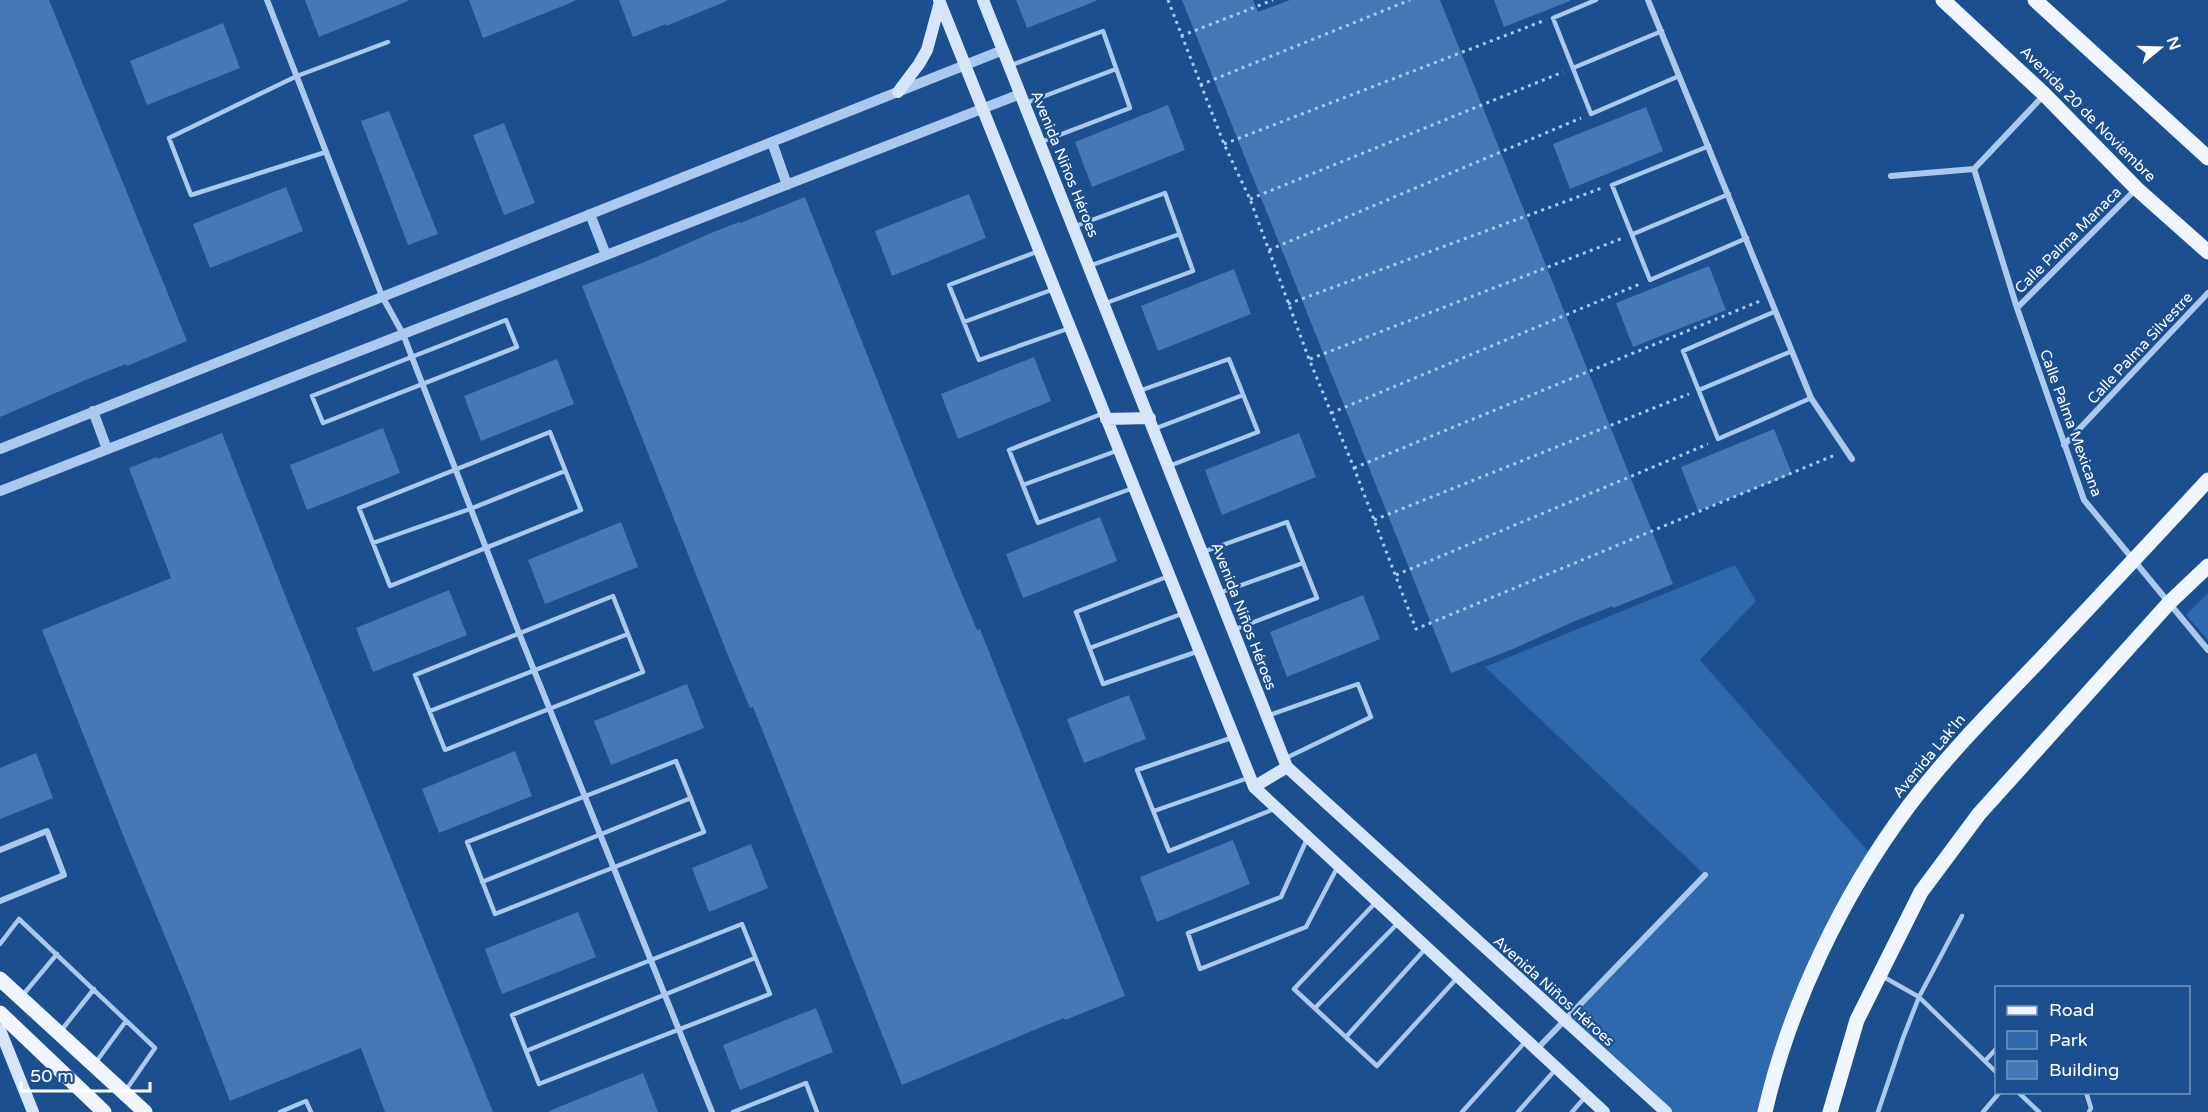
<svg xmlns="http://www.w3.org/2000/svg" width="2208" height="1112" font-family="'Varela Round',sans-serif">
	<rect width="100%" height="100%" fill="#1b4f8f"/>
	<path fill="#2e69ad" d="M1735,565L1756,601L1700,660L1874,858L1827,943L1766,1112H1666L1564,1021L1705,875L1485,667Z
		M2208,593V640L2186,615Z"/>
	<path fill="#4478b7" d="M0,0H49L187,341L127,366L126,364L88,379L0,417Z
		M305,0H407L408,1L319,37Z
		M469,0H575V1L483,38Z
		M619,0H727V1L666,26V24L633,37Z
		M1016,0H1096V1L1027,28Z
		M1182,0H1253L1258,12L1290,0H1440L1673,584L1613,608V606L1575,621L1513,649L1451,673Z
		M1494,0H1570V1L1504,27Z
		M223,23L240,68L147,105L130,61Z
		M1168,105L1185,150L1092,187L1075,142Z
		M1646,107L1663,151L1570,189L1553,144Z
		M389,111L438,234L408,245L361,121Z
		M504,123L535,203L504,215L473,135Z
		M286,187L303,231L210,268L193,224Z
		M969,194L986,238L892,276L875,231Z
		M805,197L954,575L977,630L980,629L1125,996L1065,1020L1064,1018L1027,1033L902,1085L775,762L753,707L750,708L727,653L582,286L647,261L711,233L739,222L740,223Z
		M1709,266L1726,310L1633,347L1616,303Z
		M1234,269L1251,314L1158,351L1141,306Z
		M1034,357L1051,401L958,439L941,394Z
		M557,359L574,404L481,441L464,396Z
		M383,428L400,473L307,510L290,465Z
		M1774,429L1792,474L1698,511L1681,467Z
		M222,433L285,595L493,1112H385L361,1048L230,1101L188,992L123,835L42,630L171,578L129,468L157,457V459Z
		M1299,433L1316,477L1222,515L1205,470Z
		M1100,517L1117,561L1023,598L1006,554Z
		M621,522L638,567L545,604L528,560Z
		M449,590L467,635L373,672L356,628Z
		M1363,595L1380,639L1287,677L1270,632Z
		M687,684L704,728L611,765L594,721Z
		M1129,695L1146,739L1084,763L1067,719Z
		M515,751L532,796L439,833L422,789Z
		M36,753L53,798L0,819V768Z
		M1233,840L1250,884L1157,922L1140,877Z
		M751,844L768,888L709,912L692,868Z
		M578,912L596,957L502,994L485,949Z
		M816,1008L833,1052L740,1090L723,1045Z
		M643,1073L658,1112H550L549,1111Z"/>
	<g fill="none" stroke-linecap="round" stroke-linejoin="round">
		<path stroke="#a9c9ee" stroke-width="3" stroke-dasharray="3 4.5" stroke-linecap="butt" d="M1168,0L1224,144L1250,199L1309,359L1354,468L1416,629L1835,455
			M1181,36L1273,0
			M1200,85L1410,0
			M1224,144L1543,21
			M1250,199L1563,72
			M1269,250L1581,118
			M1288,304L1602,188
			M1310,359L1623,238
			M1331,413L1640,284
			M1354,468L1760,301
			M1374,520L1689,394
			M1396,575L1708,444"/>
		<path stroke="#a9c9ee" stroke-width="4.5" d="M1596,0L1553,18L1591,114L1679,76
			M1009,66L1103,31L1130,108L1041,142
			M1573,68L1662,31
			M1026,103L1116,69
			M1709,146L1612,185L1650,280L1747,238
			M326,152L191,195L169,138L297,76L388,42
			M1073,227L1165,193L1193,271L1106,303
			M1633,234L1729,194
			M1039,251L949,285L979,360L1070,328
			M1089,266L1180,234
			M1776,311L1683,351L1718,439L1811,398
			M506,320L517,347L323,423L312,396Z
			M964,322L1054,289
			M1699,390L1792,351
			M1139,391L1229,359L1258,432L1169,466
			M1104,413L1009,450L1038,523L1133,488
			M1154,429L1243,395
			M550,432L581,510L390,586L359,508Z
			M1023,485L1119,450
			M373,543L470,509L565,471
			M1203,552L1287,522L1317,598L1233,630
			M1169,576L1076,612L1103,684L1199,651
			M1219,593L1303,563
			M613,596L643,672L445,750L415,675Z
			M1090,648L1184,613
			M430,711L628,634
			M1267,716L1358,684L1371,717L1286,758
			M1234,737L1137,770L1169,851L1274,809
			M676,761L704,832L495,914L467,842Z
			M1154,811L1248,778
			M1307,839L1281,897L1188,933L1200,969L1306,927L1337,868
			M482,882L691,798
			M1377,901L1294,989L1377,1066L1458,977
			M742,924L770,994L539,1084L512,1015Z
			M0,944L19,919L155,1048L126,1090
			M1882,976L1919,997L1996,1072
			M22,996L57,954
			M1315,1008L1399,922
			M60,1032L94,989
			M1346,1037L1426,948
			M526,1051L755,958
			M1985,1061L1996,1049
			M96,1062L126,1021
			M2018,1092L2039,1112
			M2086,1092L2091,1108L2089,1112
			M280,1112L306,1101L311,1112
			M733,1112L806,1083L817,1112
			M1462,1112L1526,1041
			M1518,1112L1556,1069
			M1572,1112L1586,1096
			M1878,1112L1903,1038L1919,997L1962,916
			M1983,1112L2000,1092"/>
		<path stroke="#a9c9ee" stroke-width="6" d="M267,0L382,296L403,334L519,633L712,1112
			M1648,0L1811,398L1852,459
			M1974,169L2017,308L2084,500L2208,650
			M1891,176L1974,169L2044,95
			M2017,308L2136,189
			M2064,445L2208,293
			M0,850L47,831L64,875L0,901
			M1536,1050L1705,875"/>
		<path stroke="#a9c9ee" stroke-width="10" d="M772,142L787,185
			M590,214L606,255
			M93,411L107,449
			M0,449L1003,50
			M0,491L1020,94"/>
		<path stroke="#d6e6fa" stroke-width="12" d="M939,0L1254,787L1604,1112
			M983,0L1287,767L1666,1112
			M898,92L919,64L927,50L940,2
			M1106,419L1150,418
			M1254,787L1287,767
			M0,1030L33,1112"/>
		<path stroke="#f0f6ff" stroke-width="15" d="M1943,0L2044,94L2137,189L2208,252
			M2035,0L2208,158
			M0,979L145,1112
			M0,1013L104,1112
			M1765,1112C1789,1006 1843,894 1908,807C1947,755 1993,709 2038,662C2095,601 2152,541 2208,480
			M1830,1112L1857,1020L1921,892L1979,814L2169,603L2208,566"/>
	</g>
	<g text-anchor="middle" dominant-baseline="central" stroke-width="4.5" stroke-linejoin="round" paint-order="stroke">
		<g font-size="15" fill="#fff" stroke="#1b4f8f">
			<text transform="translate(2088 114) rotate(45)">Avenida 20 de Noviembre</text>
			<text transform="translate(1065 164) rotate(68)">Avenida Niños Héroes</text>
			<text transform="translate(2068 240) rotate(-45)">Calle Palma Manaca</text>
			<text transform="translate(2140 348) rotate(-47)">Calle Palma Silvestre</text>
			<text transform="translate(2071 423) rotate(70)">Calle Palma Mexicana</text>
			<text transform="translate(1244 616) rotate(69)">Avenida Niños Héroes</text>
			<text transform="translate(1929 756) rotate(-50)">Avenida Lak'In</text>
			<text transform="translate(1554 991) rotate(42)">Avenida Niños Héroes</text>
		</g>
	</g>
	<rect x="1995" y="986" width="195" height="108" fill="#1b4f8f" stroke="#7695bc" stroke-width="1.5"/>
	<rect x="2007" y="1006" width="30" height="9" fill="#f0f6ff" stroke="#7695bc" stroke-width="1.5"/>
	<text x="2049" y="1016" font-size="18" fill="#ffffff">Road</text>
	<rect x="2007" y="1031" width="30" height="18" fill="#2e69ad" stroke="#7695bc" stroke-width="1.5"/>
	<text x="2049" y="1046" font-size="18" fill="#ffffff">Park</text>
	<rect x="2007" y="1061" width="30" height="18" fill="#4478b7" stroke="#7695bc" stroke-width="1.5"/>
	<text x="2049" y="1076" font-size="18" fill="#ffffff">Building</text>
	<g transform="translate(2160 48) rotate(71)" stroke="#1b4f8f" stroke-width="4.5" paint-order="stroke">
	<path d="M0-4.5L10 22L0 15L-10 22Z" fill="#ffffff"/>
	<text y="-9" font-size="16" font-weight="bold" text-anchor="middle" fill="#ffffff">N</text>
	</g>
	<path d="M21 1082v9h129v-9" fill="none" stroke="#ffffff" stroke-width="3"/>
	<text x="30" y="1082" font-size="18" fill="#ffffff" stroke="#1b4f8f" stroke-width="4.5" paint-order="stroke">50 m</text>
</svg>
